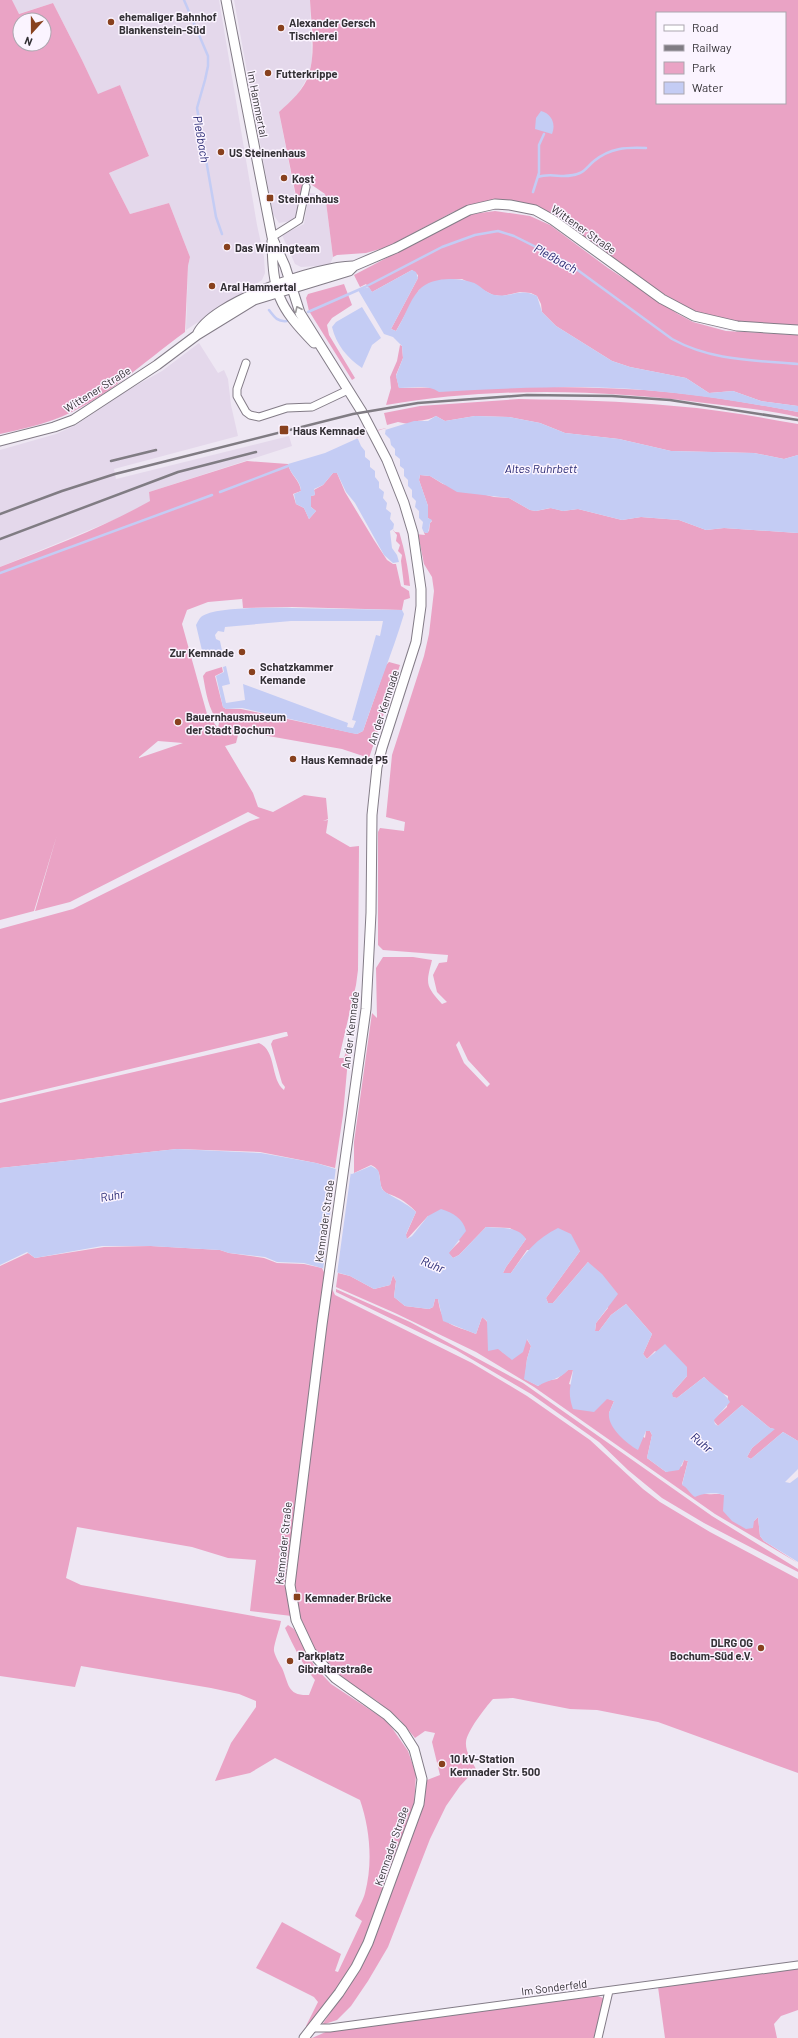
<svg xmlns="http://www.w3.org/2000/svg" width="798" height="2038" font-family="Barlow,sans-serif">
	<rect width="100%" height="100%" fill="#eee7f3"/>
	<path fill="#e4d8eb" d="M12,0H219L257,225L264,257L265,273L262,280L186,330L188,266L190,257L169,203L130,214L109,173L149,156L120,85L98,95L82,60L53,3L18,14Z
		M234,0H310L312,60L309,75L296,97L279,112L299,215L291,221L279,223L273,214Z
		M309,193L325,194L333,257L330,265L301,267L295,264L282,235L304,224Z
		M199,343L218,373L224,370L228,379L231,405L238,436L114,469L116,479L289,436L292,446L149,492L151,501L121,517L0,567V450L56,434L76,425L128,390L162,371Z"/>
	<path fill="#eaa3c5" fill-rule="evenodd" d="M0,0H12L19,14L53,3L82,60L98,94L120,85L149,156L109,173L130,214L169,203L190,257L188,266L185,332C143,362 103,402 53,420C36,426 18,430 0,434ZM20,20H44V44H20Z
		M310,0H798V326L730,322L689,311L631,272L558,218L533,207L506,201L477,203L453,212L387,247L366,253L337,255L333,257L325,194L309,183L304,189L299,211L279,112C290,102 305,89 309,74C316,51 311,23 310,0ZM657,13H785V103H657Z
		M495,211L530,216L550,225L608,268L678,314L693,322L726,331L798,335V406L761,401L733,391L709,393L686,378L630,367L612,361L556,326L542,312L541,304L537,296L531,293L520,292L502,296L493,295L462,279L444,280L430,283L419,290L396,331L391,329L418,278V275L412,270L372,292L366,284L360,287L354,275L453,223L472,214Z
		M344,284L352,305L332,318L327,325L329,335L355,378L352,380L309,311L306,298L308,294Z
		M400,345L402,346L403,358L396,375L399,388C481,387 563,385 645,390C696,394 747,402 798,412V417C768,410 736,407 705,403C599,389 492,387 386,405L391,388L390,377L397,361Z
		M519,399C570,400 622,401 674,406C716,409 757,417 798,424V455L784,459L754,453L671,451L619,439L565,433L540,423L509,417L475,416L445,421L436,416C426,422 418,419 408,424L398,422L387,425L384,413L420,406Z
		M386,428L385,431L423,531L426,533L429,531L430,523L432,521L428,518V506L419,480L420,475L430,476L443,484L494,497L509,498L530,510L536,511L551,508L563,511L578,509L622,520L641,517L679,520L706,530L724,528L798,533V1441L783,1432L751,1459L747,1457L752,1448L774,1429L770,1428L742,1405L718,1426L713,1420L727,1407L728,1396L718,1391L704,1377L677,1398L672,1397V1393L687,1376L655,1351L647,1359L643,1354L652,1334L626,1304L611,1315L599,1331H595L596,1323L608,1308L588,1262L553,1303H548L546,1298L580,1251L527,1250L511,1273H503L506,1267L526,1239L510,1228L486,1227L459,1255L453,1258L448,1253L460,1241L428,1216L407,1239L405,1237L416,1212C411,1206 403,1200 396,1197C393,1195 387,1194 385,1192C376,1184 385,1171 371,1165L354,1173V1142L372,1013L377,1018L376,968L383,957H413L432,960C426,984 425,985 442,1004L447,1002L437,992L433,975L439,963L447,962L448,955L383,950L378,945V832L380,828L404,831L405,822L386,817L392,755L424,656L429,634L434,591L432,577L424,564L417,529L378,430ZM459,1041L468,1060L490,1084L487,1087L464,1063L456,1045Z
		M362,436C382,485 405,532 410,586L404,585L401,561L402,555L398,551L400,545L396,541L397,535L393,530L394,527L358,439L356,438Z
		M247,461L288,464C290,475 300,480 301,491L293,494L296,504L304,508L309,519L316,511L311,507V496L315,495L314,490L323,485L333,473H337L345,492L374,540L387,560L393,564H396L401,586L409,591L410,598L404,600L402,610L292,607L243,608L242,597V599L208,602L187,610L182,624L207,714L218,728L219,723C208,709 206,692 203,676L206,672L222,667L223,672L215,676L223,707L226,709H241L357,734L363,731L386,665L389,662L400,665L369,758L342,749L239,731L236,743L225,746L253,793L258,807L273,812L304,795L326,798L328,819L323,821L328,820L326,833L350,847L359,846L358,970L356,985L339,1058H344L347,1048H349L343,1115L335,1168L316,1163L260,1152L177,1149L0,1168V1103L259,1043C277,1051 270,1079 284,1090L285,1087L282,1083L271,1044L273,1040L288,1036L287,1032H285L0,1100V929L73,909L250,821L260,818L248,812L70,902L35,911L57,835L34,911L0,920V567C51,547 102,528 150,501L149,492ZM158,741L183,743L139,758V757Z
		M151,1246L220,1250L229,1253L264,1258L277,1263L304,1264L322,1268L335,1295L472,1363L527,1396L590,1440L643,1489L660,1502L710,1532L798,1579V1773L658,1722L597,1710L570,1709L513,1698L493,1699C485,1708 467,1731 466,1742C465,1751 472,1762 476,1769L460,1786L446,1806L430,1839L388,1947L368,1981L351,2006L337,2020L322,2025L359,1970L372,1945L423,1806L427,1780L440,1775L432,1742L435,1733L425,1731L415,1738L400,1720L377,1701L336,1674L317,1654L300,1617L250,1611L256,1560L228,1558L192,1547L77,1527L66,1578L81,1585L281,1621C280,1628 273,1646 274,1651C275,1656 279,1663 282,1668C289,1684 287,1696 309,1695L315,1680C302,1664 294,1647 285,1628L288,1625L294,1629L315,1667L331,1684L384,1719L392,1728L408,1751L416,1774L414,1806L371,1928L352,1966L310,2029L306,2026L318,2002L314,1997L256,1968L282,1922L341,1954L335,1971L338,1972L362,1921L355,1916C358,1908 363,1901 365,1893C373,1863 370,1829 360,1800L275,1758L250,1773L215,1781L231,1743L256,1707V1701L239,1694L211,1688L81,1666L75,1687L0,1676V1266L28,1253L35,1258L104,1247Z
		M338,1273L350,1276L374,1289L390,1285L393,1275L396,1281L394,1297L405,1306L429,1309L433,1307L435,1299H438C442,1328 453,1324 476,1334L482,1317C495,1326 492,1345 505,1354L526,1338L531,1346L527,1359L525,1379L538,1386L545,1381L557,1379L568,1370H573L569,1384L614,1401L609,1413L645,1438L646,1431H650L652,1435L647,1458L666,1472L682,1466L684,1460L688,1461L682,1484C690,1488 698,1493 707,1494C714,1495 718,1493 724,1495L725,1503L754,1521L758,1517L760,1536L764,1541L798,1563L715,1514L534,1387L476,1352L395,1313L336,1287Z
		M336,1289L410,1322L523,1383L712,1516L798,1569V1572L704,1523L662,1498L628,1470L599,1442L531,1394L456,1350L336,1292Z
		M798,1968V2010L781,2016L774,2024L777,2038H665L658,1987Z
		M595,1995L603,1998L604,2003L595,2038H312L328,2031Z"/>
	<path fill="#c4ccf4" d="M541,111C552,114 556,124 552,134L535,129L536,118Z
		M412,270L416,272L418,278L391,329L396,331C404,319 409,301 419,290C430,277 456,277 471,282C480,284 486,294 495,295C511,298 520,287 537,296L542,312L556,326L612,361L630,367L686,378L709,393L733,391L761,401L798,406V412C728,399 656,388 584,387C536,387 487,389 439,392C428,384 412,388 399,388L396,376L403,358L402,346L393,337L384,334L358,290L369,287L372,292Z
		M362,307L381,338L372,345L362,368C347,358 336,344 332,327L336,322Z
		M436,416L445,421L475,416L509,417L540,423L565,433L619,439L671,451L754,453L784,459L798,455V533L724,528L706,530L679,520L641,517L622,520L578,509L563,511L550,508L536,511L530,510L509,498L457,492L430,476L420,475L419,480L428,506V518L432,520L430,523L428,533L393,529L390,531L392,548L397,555L399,562L393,563L384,555L355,503L346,492L337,473H333L323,485L314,489L315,495L311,496V507L316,511L309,519L304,508L296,504L294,494L301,491C301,480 290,475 288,464L325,453L356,439L414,421H428Z
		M292,608L402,610L404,614C392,654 376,692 363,731L357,734L351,733L242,708L226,709L223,707L216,676L224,672L223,667L226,666L230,684L222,686L226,703L245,700L243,684L348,723L347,727L353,728L356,721L352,720L376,635L380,636L383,621H291L225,627L224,632L218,631L215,635L216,639L220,641L223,655L204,659L196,625C197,623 199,619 201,617C215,606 273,608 292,608Z
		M177,1149L261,1153L316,1163L352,1174L371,1166L378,1170C380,1176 380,1184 382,1189C384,1193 409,1204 416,1212L406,1234L407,1239L412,1236L428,1216L441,1209C453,1213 463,1218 466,1231L449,1253L453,1258L459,1255L486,1227C500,1229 517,1225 526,1239L506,1267L503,1273H511C524,1254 537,1238 558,1228L571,1234L580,1251L546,1298L548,1303H553L588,1262L602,1274L618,1294L596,1323L595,1331H599L611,1315L626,1304L652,1334L643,1354L647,1359L665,1344L687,1367V1376L672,1393L673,1397L677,1398L704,1377C710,1383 727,1395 730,1402L714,1420L715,1424L718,1426L742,1405L770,1428L775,1429L752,1448L747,1457L751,1459L783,1432L798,1441V1469L785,1482L790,1483L798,1477V1562L764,1541L760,1536L758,1517L754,1521L753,1528L746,1529L732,1521L723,1511L724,1495C717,1492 702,1493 695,1497C689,1493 688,1488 682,1485L688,1461L684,1460L679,1470L666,1472L647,1458L652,1435L650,1431H646L638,1450C627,1444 607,1427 609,1413C610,1409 613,1405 614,1401L607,1399L594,1412L573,1409C567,1392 571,1386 573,1370H568C560,1380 549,1379 538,1386L524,1379L527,1359L531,1346L527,1339L523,1352L512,1360L498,1349L488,1351L487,1321L482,1317L476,1334L443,1321L438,1299H435L433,1307L429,1309L405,1306L394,1297L396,1281L393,1275L390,1285L374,1289L350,1276L304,1263L277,1262L265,1257L229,1253L220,1250L150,1246H102L35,1258L27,1252L0,1265V1168Z"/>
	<path fill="#eee7f3" d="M386,428L385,434L390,439L391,445L395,449V455L400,459V466L404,469V476L408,480V486L412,490V497L416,501L415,507L419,511V518L423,522L422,528L425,535L395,532L393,530L394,524L390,519L391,513L386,509L387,503L383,498L384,492L379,488V482L375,477V471L370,467V461L365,457V451L361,446L358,439L356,438Z
		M336,1167L351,1171L337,1274L323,1270Z"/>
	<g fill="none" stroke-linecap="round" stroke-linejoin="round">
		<path stroke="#c4ccf4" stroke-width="2.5" d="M184,0L208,56V66L205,80L197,108L216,217L222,234
			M538,177C552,172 565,180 580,173C585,171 589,165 594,161C610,148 626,147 646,148
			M533,192L539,173V145L544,134
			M269,310C275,318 278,322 287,321
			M308,312L365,287L442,247L475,235L498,231L514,236L568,263L672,339C712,361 753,360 798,364
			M220,492L288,466
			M0,573L212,495"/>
		<defs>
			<path id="minor" d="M272,237L299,220L306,187
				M246,363L237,389V396L246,412L250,415L259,417L287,408L312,407L348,390
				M313,2028H330L798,1965
				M598,2038L609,1991"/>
			<path id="secondary" d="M226,0L272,237L285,266L300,313L362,412L387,460L404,503L413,533L421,589V606L416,642L382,748L377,767L372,815L371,913L366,1009L322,1325L290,1585L296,1620L311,1652L335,1678L387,1715L402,1730L414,1749L422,1779L419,1804L368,1943L356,1967L339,1993L304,2038
				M272,241C273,293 278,306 314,343
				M197,335C209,303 320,265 354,266
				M0,441L54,427L73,420L157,365L197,335L254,300L349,271L354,266L396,248L469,210L495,204L510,205L535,210L553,220L662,299L694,316L737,326L798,330"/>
		</defs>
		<use href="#minor" stroke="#837c87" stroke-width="9"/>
		<use href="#secondary" stroke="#837c87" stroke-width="11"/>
		<use href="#minor" stroke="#fff" stroke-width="7"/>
		<use href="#secondary" stroke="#fff" stroke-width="9"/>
		<path stroke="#807c83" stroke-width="2.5" d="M111,461L156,450
			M0,514L62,491L115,474L353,414L418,403L527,395L612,396L670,400L798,420
			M0,539L178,472L256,452"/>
	</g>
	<defs><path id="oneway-chevron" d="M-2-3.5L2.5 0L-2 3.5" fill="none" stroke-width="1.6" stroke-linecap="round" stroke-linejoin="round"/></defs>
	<use stroke="#9a989a" href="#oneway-chevron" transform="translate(298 309) rotate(-115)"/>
	<g fill="#88411e" stroke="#fbf4ff" stroke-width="1.5">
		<circle cx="111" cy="22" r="4"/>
		<circle cx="281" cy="28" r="4"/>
		<circle cx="268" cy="73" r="4"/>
		<circle cx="221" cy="152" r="4"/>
		<circle cx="284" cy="178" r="4"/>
		<rect x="266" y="194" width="8" height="8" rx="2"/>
		<circle cx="227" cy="247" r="4"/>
		<circle cx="212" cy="286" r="4"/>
		<rect x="279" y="425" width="10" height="10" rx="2"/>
		<circle cx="242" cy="652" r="4"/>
		<circle cx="252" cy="672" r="4"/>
		<circle cx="178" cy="722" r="4"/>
		<circle cx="293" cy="759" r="4"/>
		<rect x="293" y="1593" width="8" height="8" rx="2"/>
		<circle cx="761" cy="1648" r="4"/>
		<circle cx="290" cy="1661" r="4"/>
		<circle cx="442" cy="1764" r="4"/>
	</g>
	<g text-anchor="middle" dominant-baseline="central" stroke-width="3" stroke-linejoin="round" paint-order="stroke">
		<g font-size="11" font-weight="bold" fill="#343136" stroke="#fbf4ff" text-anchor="start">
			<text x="119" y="16">ehemaliger Bahnhof<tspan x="119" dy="13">Blankenstein-Süd</tspan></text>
			<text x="289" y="22">Alexander Gersch<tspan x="289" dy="13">Tischlerei</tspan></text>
			<text x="276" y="73">Futterkrippe</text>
			<text x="229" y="152">US Steinenhaus</text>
			<text x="292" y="178">Kost</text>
			<text x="278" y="198">Steinenhaus</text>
			<text x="235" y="247">Das Winningteam</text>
			<text x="220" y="286">Aral Hammertal</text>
			<text x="293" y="430">Haus Kemnade</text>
			<text x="234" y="652" text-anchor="end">Zur Kemnade</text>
			<text x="260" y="666">Schatzkammer<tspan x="260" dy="13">Kemande</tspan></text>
			<text x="186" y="716">Bauernhausmuseum<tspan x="186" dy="13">der Stadt Bochum</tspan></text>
			<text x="301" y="759">Haus Kemnade P5</text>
			<text x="305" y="1597">Kemnader Brücke</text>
			<text x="753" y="1642" text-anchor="end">DLRG OG<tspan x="753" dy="13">Bochum-Süd e.V.</tspan></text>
			<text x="298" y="1655">Parkplatz<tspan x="298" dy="13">Gibraltarstraße</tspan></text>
			<text x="450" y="1758">10 kV-Station<tspan x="450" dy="13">Kemnader Str. 500</tspan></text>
		</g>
		<g font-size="11" fill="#343136" stroke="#fbf4ff">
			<text transform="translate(258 104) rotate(79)">Im Hammertal</text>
			<text transform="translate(584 229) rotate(35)">Wittener Straße</text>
			<text transform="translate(97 389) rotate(-32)">Wittener Straße</text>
			<text transform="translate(383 707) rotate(-72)">An der Kemnade</text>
			<text transform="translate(350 1030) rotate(-83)">An der Kemnade</text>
			<text transform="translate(324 1221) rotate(-82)">Kemnader Straße</text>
			<text transform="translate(283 1543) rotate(-84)">Kemnader Straße</text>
			<text transform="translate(391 1846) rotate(-71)">Kemnader Straße</text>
			<text transform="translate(554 1987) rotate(-7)">Im Sonderfeld</text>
		</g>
		<g font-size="12" font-style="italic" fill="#282973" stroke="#fbf4ff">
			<text transform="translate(202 139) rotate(80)">Pleßbach</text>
			<text transform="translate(556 258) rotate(29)">Pleßbach</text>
			<text x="541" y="468">Altes Ruhrbett</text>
			<text transform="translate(112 1195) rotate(-10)">Ruhr</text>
			<text transform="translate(433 1264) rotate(23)">Ruhr</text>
			<text transform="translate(702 1442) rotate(40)">Ruhr</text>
		</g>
	</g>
	<rect x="656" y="12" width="130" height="92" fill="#fbf4ff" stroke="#aba6af"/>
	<rect x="664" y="25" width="20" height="6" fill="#ffffff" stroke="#aba6af"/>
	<text x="692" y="32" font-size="12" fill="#343136">Road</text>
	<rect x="664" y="45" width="20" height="6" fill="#807c83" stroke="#aba6af"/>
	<text x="692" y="52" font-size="12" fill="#343136">Railway</text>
	<rect x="664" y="62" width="20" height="12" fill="#eaa3c5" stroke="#aba6af"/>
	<text x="692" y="72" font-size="12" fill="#343136">Park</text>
	<rect x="664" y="82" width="20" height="12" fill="#c4ccf4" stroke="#aba6af"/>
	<text x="692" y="92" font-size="12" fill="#343136">Water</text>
	<g transform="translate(32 32) rotate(201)"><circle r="19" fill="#fbf4ff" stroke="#aba6af"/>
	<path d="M0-3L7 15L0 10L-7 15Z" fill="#88411e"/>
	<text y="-6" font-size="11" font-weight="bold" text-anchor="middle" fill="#343136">N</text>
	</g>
</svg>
